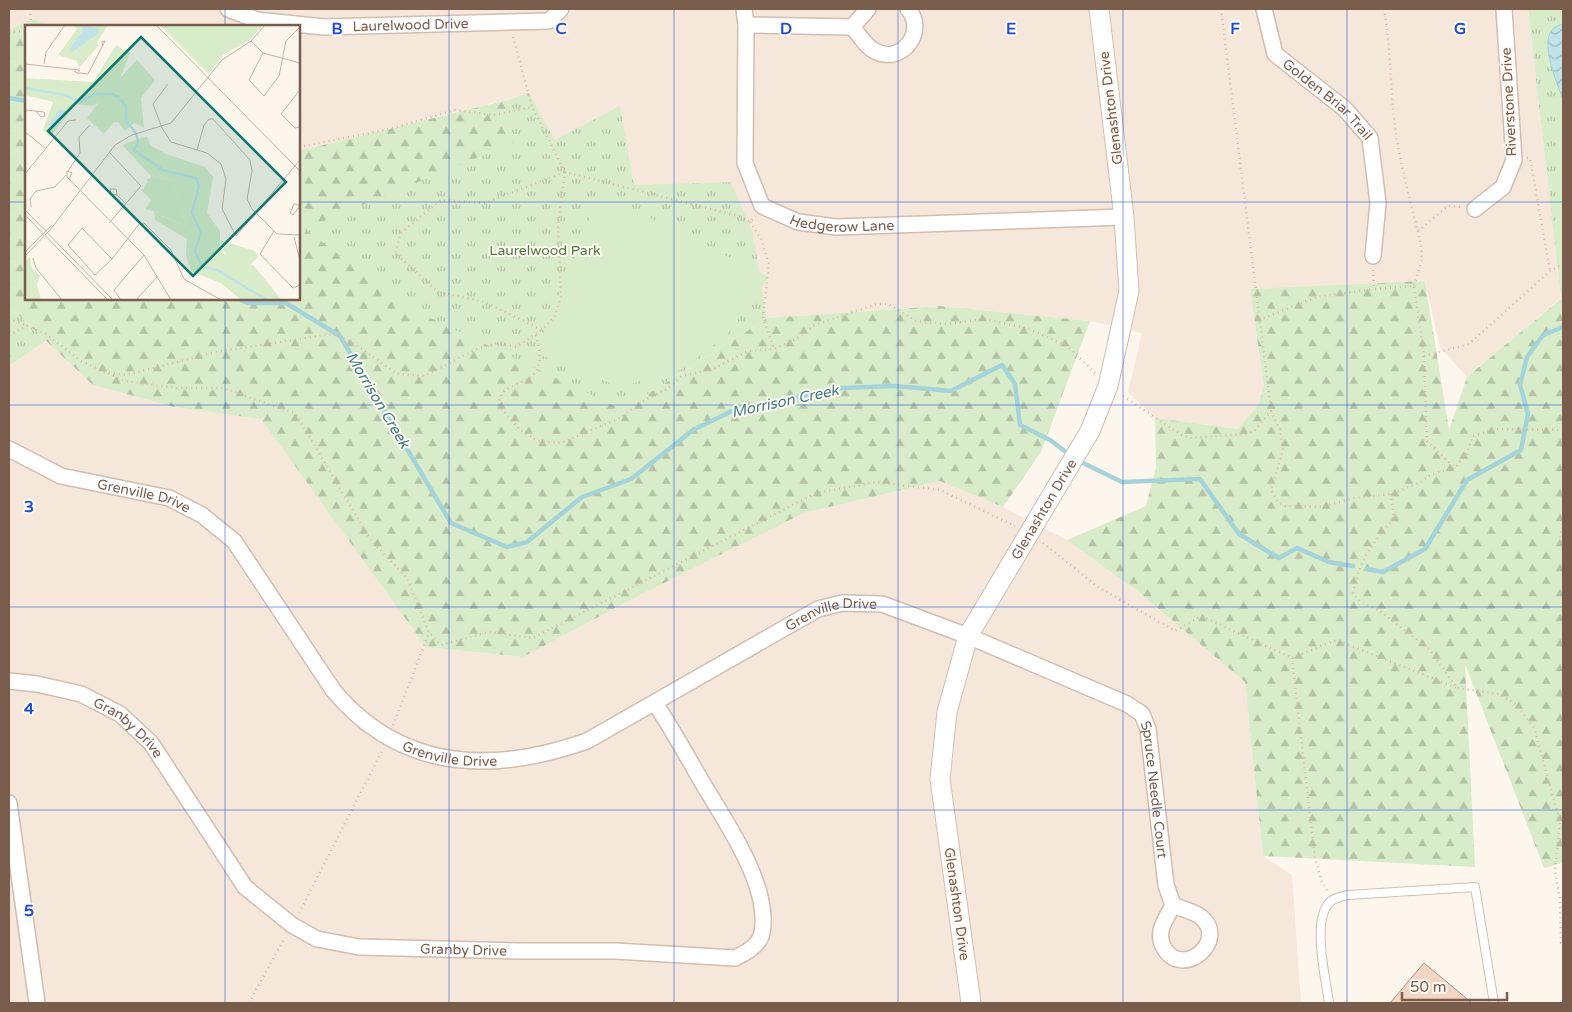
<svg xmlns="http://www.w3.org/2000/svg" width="1572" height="1012" font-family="'Varela Round',sans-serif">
	<defs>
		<pattern id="forest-firs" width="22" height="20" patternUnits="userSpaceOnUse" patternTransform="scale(1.25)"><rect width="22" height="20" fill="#d8ecc9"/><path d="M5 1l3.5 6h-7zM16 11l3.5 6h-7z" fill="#b4c2a5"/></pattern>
		<pattern id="park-tufts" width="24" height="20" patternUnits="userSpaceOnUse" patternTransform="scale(1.25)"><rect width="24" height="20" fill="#d8ecc9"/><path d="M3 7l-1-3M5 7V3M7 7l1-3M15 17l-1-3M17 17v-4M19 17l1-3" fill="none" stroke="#b4c2a5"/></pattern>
		<pattern id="water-waves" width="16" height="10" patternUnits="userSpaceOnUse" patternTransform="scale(1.25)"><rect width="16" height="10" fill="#bfe3e8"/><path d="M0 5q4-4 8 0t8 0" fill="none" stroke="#a0bbbe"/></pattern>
	</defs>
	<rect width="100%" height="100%" fill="#fdf6ec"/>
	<path fill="#f5e8da" d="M9,9H1528L1561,298L1467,377L1440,347L1425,282L1250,289L1264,387L1258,405L1238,429L1155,418L1128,392L1142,333L1090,321L940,306L767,318L753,234L634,185L555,140L529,94L299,151V26H47L34,20L9,30Z
		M46,341L93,385L174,407L261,418L426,647L523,657L640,595L804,513L940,481L1003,507L1067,540L1141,594L1245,682L1263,856L1292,875L1301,1003H9V366Z"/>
	<path fill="url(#forest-firs)" d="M34,19L47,26H26V299H299V151L507,100L514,143L305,229L623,410L767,318L940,306L1090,321L1041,452L1003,507L940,481L804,513L640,595L523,657L426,647L261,419L174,407L93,385L9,306V30Z
		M1425,281L1449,430L1467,377L1563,297V863L1544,868L1465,664L1475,867L1263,856L1245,682L1141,594L1067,540L1146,506L1156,467L1155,418L1238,429L1258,405L1264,387L1250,289Z"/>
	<path fill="url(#park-tufts)" d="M1528,9H1563V297L1561,298Z
		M529,93L555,140L620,106L634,185L731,182L753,234L767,318L623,410L418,312L304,229L513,143L507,100Z
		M9,306L46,341L9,366Z"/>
	<path fill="#d8ecc9" d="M600,193L769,277L727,335L681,370L620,387L535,353Z"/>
	<path fill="url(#water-waves)" stroke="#a5d3da" d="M1563,24V100C1557,81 1532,29 1563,24Z"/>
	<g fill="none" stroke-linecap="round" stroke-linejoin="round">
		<path stroke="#a5d3da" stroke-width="4.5" d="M9,98L26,101
			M239,299L248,303H286L340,336L451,523L507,547L527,542L582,497L631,479L693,430L734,410L841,388L895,386L951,391L1002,365L1015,384L1020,425L1050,440L1070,455
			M1079,461L1122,482L1200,479L1239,534L1279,558L1297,548L1329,562L1353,566
			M1367,569L1383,572L1425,549L1467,480L1521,450L1528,414L1520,385L1527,357L1543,335L1563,327"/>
	</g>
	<path fill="#f3d5c3" stroke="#aa9588" d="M1424,963L1472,1003H1390Z"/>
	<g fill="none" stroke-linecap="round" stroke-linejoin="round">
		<defs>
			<path id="service" d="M1329,1003C1326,979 1311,920 1330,902C1334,898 1343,896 1348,895L1475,887L1494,1003"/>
			<g id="minor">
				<path id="s1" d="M228,9L257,20L324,27L549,21L561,9"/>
				<path id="s2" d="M744,9L746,25L745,163L762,206L798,222L836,227L1124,217"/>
				<path id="s3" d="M1264,9L1275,54L1345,109L1370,138L1378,203L1373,256"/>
				<path d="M746,25L852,27C860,35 866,48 877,52C903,64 927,30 908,9"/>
				<path d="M852,27L868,9"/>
				<path d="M1475,209L1503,187L1514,160L1504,9"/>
				<path id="s4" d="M9,449L61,476L169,498L202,515L234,541L333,690C401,772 493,774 587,741L818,609L842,603L882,604L968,636L1127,704L1142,714L1148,729L1166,885L1173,905"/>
				<path id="s5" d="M9,681L37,684L81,694L120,714L151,743L245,887L292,925L317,939L359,947L523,951H615L735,958C746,953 760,945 762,933C771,886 725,821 702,782C687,756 672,729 655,703"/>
				<path d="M9,803L37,1003"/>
				<path d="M1173,905C1181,909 1194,911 1201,917C1229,940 1183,980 1164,948C1161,943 1160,936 1161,930C1164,921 1169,913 1173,905Z"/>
			</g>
			<g id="tertiary">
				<path id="s6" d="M971,1003L940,779L947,712L968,636L1090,431L1108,386L1129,291L1124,217L1099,9"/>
			</g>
		</defs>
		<use href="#service" stroke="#d1beb0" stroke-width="10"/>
		<use href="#minor" stroke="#d1beb0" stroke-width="18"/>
		<use href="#tertiary" stroke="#d1beb0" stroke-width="21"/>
		<path stroke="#d9b8a5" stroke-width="2.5" stroke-dasharray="1 4" stroke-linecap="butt" d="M30,9L31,26
			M1221,9L1271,411
			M1384,9C1391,48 1390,87 1395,126C1400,166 1412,206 1421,245L1422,260L1414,286
			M9,32L26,31
			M513,37L532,107L565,172L742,217L750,222L755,216
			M299,147L390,129L455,110L494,115L532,107
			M1527,158H1530L1550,271
			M565,172L558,224L561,297L555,316L542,330L485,302L438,292L395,253L401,233L441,200L485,203Z
			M750,222L761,239L769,264L763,317L774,349
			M1418,231L1448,206L1461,207
			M1373,270L1374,289L1414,286L1424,356L1469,344L1550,271L1563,264
			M9,319L26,325
			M1259,320L1317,297L1374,289
			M9,335L27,326L46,334L81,361L125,381L177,388H223L296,414L370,539L407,578L429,633L441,645L488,632L533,638L816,493L876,482L940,490L1015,526
			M536,335C554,399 498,371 499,406L519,429L538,441L561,443L618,419L645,400L667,389L682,376L712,369L749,351L774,349L796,339L815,325L877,304H888L916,321L947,324L986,319L1029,329L1067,346L1095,373
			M1424,356L1427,441L1455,468
			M104,372L126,375L216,352L332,334L352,342L397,374L424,376L479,348L499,343L516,347L542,330
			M1123,396L1183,436L1191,438L1247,434L1255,430L1271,411L1280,430L1283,450L1271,490L1278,502L1285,506L1322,507L1354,498L1391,494L1419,483L1432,474L1455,468L1466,455L1473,436L1494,429L1563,430
			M1391,494L1394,518C1371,546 1361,557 1353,593L1360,602L1377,609L1429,649L1457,688L1500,694L1517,705L1534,728L1560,822L1555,871L1560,900L1561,943L1563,944
			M1563,527C1560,533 1558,541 1563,547
			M1043,543L1098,587L1175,631L1201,616L1292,658L1336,640L1457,688
			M1292,658L1315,858L1322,882L1327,890
			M393,725L429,633
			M299,913L382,751
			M249,1003L285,937"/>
		<use href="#service" stroke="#fff" stroke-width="8"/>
		<use href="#minor" stroke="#fff" stroke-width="15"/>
		<use href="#tertiary" stroke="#fff" stroke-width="19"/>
	</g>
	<path fill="none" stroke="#1d4ed8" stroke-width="1" stroke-opacity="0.55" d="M225,9V26M449,9V1003M674,9V1003M898,9V1003M1123,9V1003M1347,9V1003M9,202H26M299,202H1563M225,299V1003M9,405H1563M9,607H1563M9,810H1563"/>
	<g text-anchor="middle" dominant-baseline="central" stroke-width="4" stroke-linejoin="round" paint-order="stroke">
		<g font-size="14" fill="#7a5c4d" stroke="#fffaf3">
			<text stroke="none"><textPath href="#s1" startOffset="185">Laurelwood Drive</textPath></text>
			<text stroke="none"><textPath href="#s3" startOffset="116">Golden Briar Trail</textPath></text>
			<text transform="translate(1509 102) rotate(-93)">Riverstone Drive</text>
			<text transform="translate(1111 108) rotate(-97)">Glenashton Drive</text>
			<text stroke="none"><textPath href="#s2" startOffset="284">Hedgerow Lane</textPath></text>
			<text stroke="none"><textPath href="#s4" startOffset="144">Grenville Drive</textPath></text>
			<text stroke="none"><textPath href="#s6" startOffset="520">Glenashton Drive</textPath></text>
			<text stroke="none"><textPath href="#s4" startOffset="982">Grenville Drive</textPath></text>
			<text stroke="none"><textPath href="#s5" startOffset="132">Granby Drive</textPath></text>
			<text stroke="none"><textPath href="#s4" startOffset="564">Grenville Drive</textPath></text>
			<text stroke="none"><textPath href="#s4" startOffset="1395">Spruce Needle Court</textPath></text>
			<text transform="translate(957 904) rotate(82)">Glenashton Drive</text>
			<text stroke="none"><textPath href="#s5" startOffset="568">Granby Drive</textPath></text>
		</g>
		<g font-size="14" fill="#537a41" stroke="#fffaf3">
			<text x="545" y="250">Laurelwood Park</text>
		</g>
		<g font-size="15" font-style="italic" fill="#437c86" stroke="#fffaf3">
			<text transform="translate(378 400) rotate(59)">Morrison Creek</text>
			<text transform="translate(785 401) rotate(-12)">Morrison Creek</text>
		</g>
	</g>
	<g transform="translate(25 25)">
		<rect width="275" height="275" fill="#fdf6ec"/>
		<path d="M91,20L105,28L95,53L112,35L130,55L116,73L119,102L109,98L100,106L93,97H89L79,109L62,93L73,78L67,81L28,77L0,70V53L68,57ZM122,111L125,120L141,129L180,142L188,152L182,188L195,206V222L201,231L229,241L257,275H216L196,258L166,246L161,230L162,214L130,195L133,190L161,201L148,155L126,151L97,120ZM5,232L7,243L15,251L12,260L16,275H0V237Z" fill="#d8ecc9"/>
		<path d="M0,241L12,249L6,258H0Z" fill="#d8ecc9"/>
		<path d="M48,0H83L72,17L74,20L54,43L52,36L33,30L52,4ZM135,0H238L225,15L199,29L184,49ZM28,77L51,79L25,112L18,105ZM126,151L148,155L161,201L134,190L130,195L129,186L120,184L126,175L117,166ZM195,215L230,226L233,232L225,240L210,237L201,231Z" fill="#d8ecc9"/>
		<path d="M122,154H139L146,158L151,169L130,177Z" fill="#d8ecc9"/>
		<path d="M56,0L73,3L74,8L47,27L46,22L58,6ZM35,84L42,87L27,105L24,99Z" fill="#bfe3e8"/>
		<path fill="none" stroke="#bfe3e8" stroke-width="2.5" d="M0,63L40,70L56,77L69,69H87L94,72M95,74L101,81V96L111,108L113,117L109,125L138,145L171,153L174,161L167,188L176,208L170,226L177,242L192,245L242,275"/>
		<path fill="none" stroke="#c5b3a7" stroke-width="1" d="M131,0L275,146M226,16L238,28L275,38M238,28L224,55L239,71L254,51L261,16L275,2M0,39L54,45V49L49,46M19,39L21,27L40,0M55,48L63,49L80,16L77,17L78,21M143,59L128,79L137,103L146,117L182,128L196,139L201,154L197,184L211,211L275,135M275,65L256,89L270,103L275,102M0,85L19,87L20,91L16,92L11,86M0,107L20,123M172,125L179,100L184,94H188L225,135L227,146L222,174L227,184L252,209L275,210M84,127L116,161L84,198M43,146L55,128L54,112L65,100M0,149L43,96L51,95M44,154L47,148L42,146V152L119,230L146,275M92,170L86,169L85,164H91L92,170L101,179M275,181L268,190L265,188L269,179H271L275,181V182M6,182L5,174L11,166L30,162L41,150M0,185L88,275M0,190L83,275M249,206L235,229L268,263L275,260M269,212L275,235M0,227L27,200M0,231L25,205L90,120L107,110L146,98L197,35L226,16L240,0M8,233L11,243L37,275M87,234L70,250L43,220L57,203L87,234L114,199L119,198L146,225L159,254L196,275M96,275L89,265L119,230M111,275L132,252"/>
		<path fill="#0f766e" fill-opacity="0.15" stroke="#0f766e" stroke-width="2.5" d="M116,12L261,157L168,251L23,106Z"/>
		<rect width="275" height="275" fill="none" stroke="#7a5c4d" stroke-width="2.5"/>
	</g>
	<g font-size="16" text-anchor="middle" font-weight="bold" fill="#1d4ed8" stroke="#fffaf3" stroke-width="4" stroke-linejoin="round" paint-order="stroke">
		<text x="337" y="34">B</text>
		<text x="561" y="34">C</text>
		<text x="786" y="34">D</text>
		<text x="1011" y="34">E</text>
		<text x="1235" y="34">F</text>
		<text x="1460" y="34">G</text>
		<text x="29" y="512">3</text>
		<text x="29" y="714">4</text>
		<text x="29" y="916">5</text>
	</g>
	<rect width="1572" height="1012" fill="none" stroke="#7a5c4d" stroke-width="20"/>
	<path d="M1402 992v8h105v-8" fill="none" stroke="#7a5c4d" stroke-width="2.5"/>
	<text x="1410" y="992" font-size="15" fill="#7a5c4d" stroke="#fffaf3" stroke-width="4" paint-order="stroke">50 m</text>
</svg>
